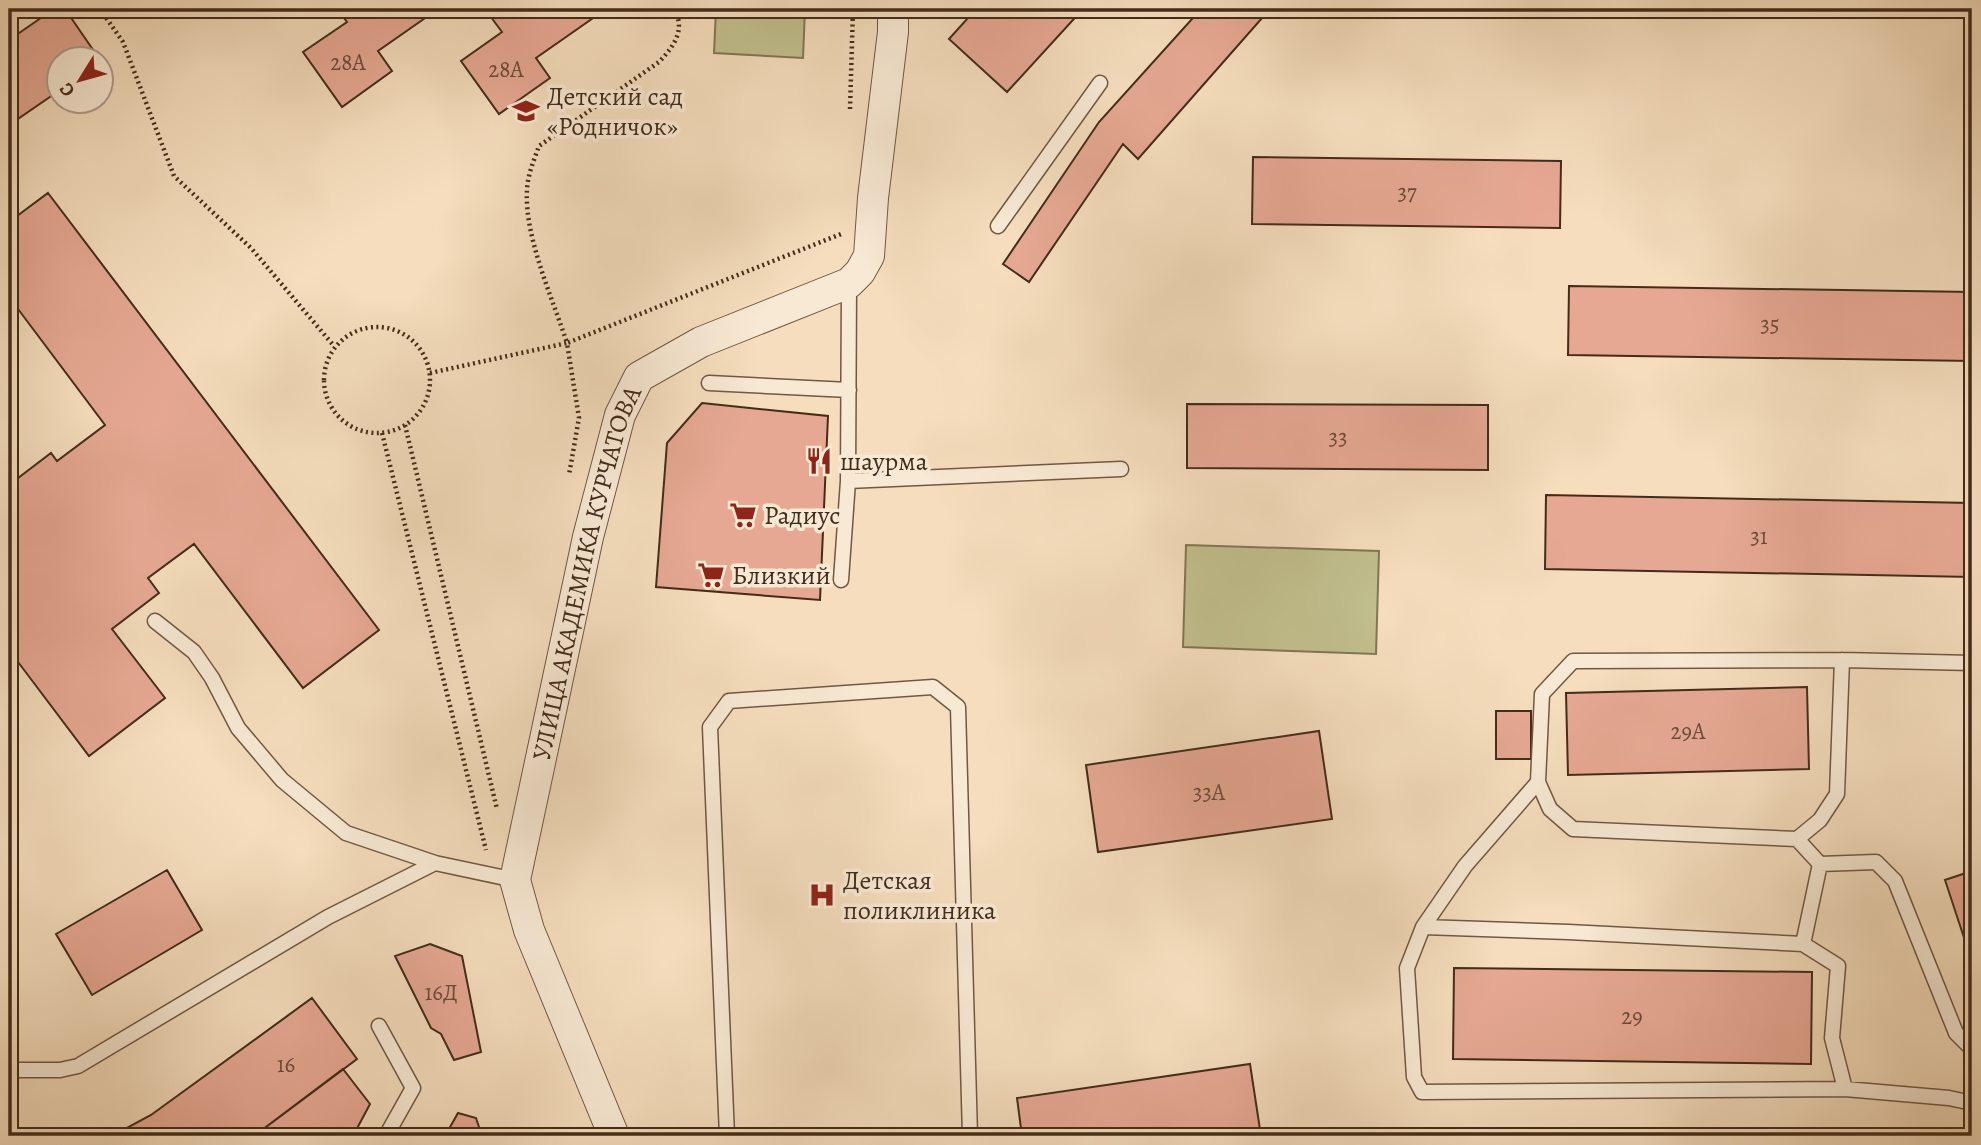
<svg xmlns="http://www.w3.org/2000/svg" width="1981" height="1145" font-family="Alegreya,serif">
	<rect width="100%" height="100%" fill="#f5ddbd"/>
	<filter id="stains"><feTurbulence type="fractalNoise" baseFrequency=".00286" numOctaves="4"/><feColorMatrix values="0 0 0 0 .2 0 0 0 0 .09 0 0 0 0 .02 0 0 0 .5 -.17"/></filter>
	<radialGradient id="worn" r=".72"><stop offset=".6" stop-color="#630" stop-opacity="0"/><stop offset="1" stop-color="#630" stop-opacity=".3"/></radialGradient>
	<path fill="#c1bf8d" stroke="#827654" stroke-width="2" d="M716,9H805L803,58L714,53Z
		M1186,545L1379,551L1376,654L1183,647Z"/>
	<path fill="#e6a893" stroke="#432c1a" stroke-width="2" d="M54,9H65L100,60H60V90L9,125V40Z
		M337,9H438L378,51L392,71L342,107L303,52L347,22Z
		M485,9H606L536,58L550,78L499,114L461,61L502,32Z
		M976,9H1083L1007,92L949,39Z
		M1201,9H1270L1138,159L1123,144L1029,282L1003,264L1099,122Z
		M1253,157L1561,161L1560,228L1252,224Z
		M48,193L379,630L303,688L194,544L148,578L159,593L112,629L165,698L89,756L12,654L9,656V485L51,453L57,461L105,425L9,297V222Z
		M1569,286L1972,292V361L1568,355Z
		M702,403L828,416L820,600L656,587L667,443Z
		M1187,404L1488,405V470L1187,468Z
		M1546,495L1972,503V577L1545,569Z
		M1807,687L1809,769L1568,775L1566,693Z
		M1496,711H1531V759H1496Z
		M1319,731L1332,819L1098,852L1086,765Z
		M167,870L202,930L92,995L56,934Z
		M1972,871V962L1945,880Z
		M430,944L462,956L481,1052L454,1060L441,1034L431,1028L395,956Z
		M1454,968L1812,972L1811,1064L1453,1059Z
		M312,998L357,1059L254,1136H112L151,1115Z
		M1250,1064L1261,1136H1022L1017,1098Z
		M343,1069L370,1104L353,1136H254Z
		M458,1113L476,1118L482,1136H445Z
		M9,1132L68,1136H81H9Z"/>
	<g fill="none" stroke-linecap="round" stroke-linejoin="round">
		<defs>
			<path id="service" d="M998,226L1100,83
				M709,383L849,390
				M848,481L1121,469
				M841,580L848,481L849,283
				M155,621L194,652L212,678L238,728L282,780L346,833L435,863
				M1842,660L1837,794L1820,820L1797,839L1573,829L1550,809L1538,782L1542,694L1573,661L1842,660L1972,663
				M1797,839L1820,864L1876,862L1895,881L1956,1033L1972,1049
				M1423,927L1465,866L1538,782
				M1803,944L1820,864
				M379,1026L413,1088L386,1136
				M9,1070H60L78,1066L328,917L435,863L515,880
				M1845,1089L1832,1038L1838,966L1803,944L1568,932L1423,927L1407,968L1414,1077L1422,1092L1845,1089L1949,1098L1972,1103
				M727,1136L710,727L729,701L933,687L958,707L970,1136"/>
			<g id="minor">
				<path id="s1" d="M614,1136L529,930L515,880L588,537L620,415L639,377L701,342L849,283L860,272L869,256L873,198L893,32V9"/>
			</g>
		</defs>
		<use href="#service" stroke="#705843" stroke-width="17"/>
		<use href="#minor" stroke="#705843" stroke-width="32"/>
		<path stroke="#432c1a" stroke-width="4.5" stroke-dasharray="2 3.5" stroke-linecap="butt" d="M100,9L123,42L174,176L251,248L334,346
			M674,9C686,30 674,46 659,62L539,146C534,160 528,174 527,189C524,236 552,297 567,343L841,234
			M850,109L853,9
			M324 380a53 53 0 1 1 106 0a53 53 0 1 1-106 0Z
			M430,373L567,343L579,418L569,475
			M405,425L497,809
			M382,433L486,850"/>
		<use href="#service" stroke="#f8e9d4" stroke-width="14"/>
		<use href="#minor" stroke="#f8e9d4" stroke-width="30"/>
	</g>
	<defs>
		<symbol id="school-bare" viewBox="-9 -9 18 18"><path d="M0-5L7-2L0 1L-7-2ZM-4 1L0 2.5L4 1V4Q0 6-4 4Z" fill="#8f2418" stroke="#f8e9d4" stroke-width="2.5" paint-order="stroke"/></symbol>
		<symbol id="restaurant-bare" viewBox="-9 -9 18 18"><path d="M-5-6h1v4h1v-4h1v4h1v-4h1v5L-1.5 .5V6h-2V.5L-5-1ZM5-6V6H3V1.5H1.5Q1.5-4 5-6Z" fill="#8f2418" stroke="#f8e9d4" stroke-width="2.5" paint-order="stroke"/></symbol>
		<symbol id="supermarket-bare" viewBox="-9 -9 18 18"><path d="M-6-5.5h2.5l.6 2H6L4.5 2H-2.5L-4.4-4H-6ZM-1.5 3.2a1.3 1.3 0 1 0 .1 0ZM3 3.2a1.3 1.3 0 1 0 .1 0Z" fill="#8f2418" stroke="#f8e9d4" stroke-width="2.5" paint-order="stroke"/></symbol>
		<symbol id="hospital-bare" viewBox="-9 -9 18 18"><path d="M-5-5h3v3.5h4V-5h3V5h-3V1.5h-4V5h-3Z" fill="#8f2418" stroke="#f8e9d4" stroke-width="2.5" paint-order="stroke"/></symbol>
	</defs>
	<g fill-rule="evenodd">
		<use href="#school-bare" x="507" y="92" width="38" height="38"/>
		<use href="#restaurant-bare" x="800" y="442" width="38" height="38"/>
		<use href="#supermarket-bare" x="724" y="496" width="38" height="38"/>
		<use href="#supermarket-bare" x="692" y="556" width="38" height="38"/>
		<use href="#hospital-bare" x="803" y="876" width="38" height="38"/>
	</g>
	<g text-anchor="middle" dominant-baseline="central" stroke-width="7" stroke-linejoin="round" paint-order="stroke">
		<g font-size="23" fill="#6c4b38">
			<text x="348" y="62">28А</text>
			<text x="506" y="69">28А</text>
			<text x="1407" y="192">37</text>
			<text x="1770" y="324">35</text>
			<text x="1338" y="437">33</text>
			<text x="1759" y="536">31</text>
			<text x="1688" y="731">29А</text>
			<text x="1209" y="792">33А</text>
			<text x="441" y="992">16Д</text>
			<text x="1632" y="1016">29</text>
			<text x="286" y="1064">16</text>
		</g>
		<g font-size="26" fill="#432c1a" stroke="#f8e9d4" text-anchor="start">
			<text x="547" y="96">Детский сад<tspan x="547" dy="30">«Родничок»</tspan></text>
			<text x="840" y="461">шаурма</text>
			<text x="764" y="515">Радиус</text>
			<text x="732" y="575">Близкий</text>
			<text x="843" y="880">Детская<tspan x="843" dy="30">поликлиника</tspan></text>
		</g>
		<g font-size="26" fill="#432c1a" stroke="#f8e9d4">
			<text stroke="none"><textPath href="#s1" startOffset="590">УЛИЦА АКАДЕМИКА КУРЧАТОВА</textPath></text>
		</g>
	</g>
	<rect width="1981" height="1145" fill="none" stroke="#f5ddbd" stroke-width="35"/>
	<rect x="10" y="10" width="1960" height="1124" fill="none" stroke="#432c1a" stroke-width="3.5"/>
	<rect x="18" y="18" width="1946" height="1110" fill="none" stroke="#432c1a" stroke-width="2"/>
	<g transform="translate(80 80) rotate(233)"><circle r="33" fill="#f8e9d4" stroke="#b09d8a" stroke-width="2"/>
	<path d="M0-5L12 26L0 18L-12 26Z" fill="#8f2418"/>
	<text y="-10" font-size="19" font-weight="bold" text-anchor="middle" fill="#432c1a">С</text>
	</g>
	<rect width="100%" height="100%" filter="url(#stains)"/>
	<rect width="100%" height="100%" fill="url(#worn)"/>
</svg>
